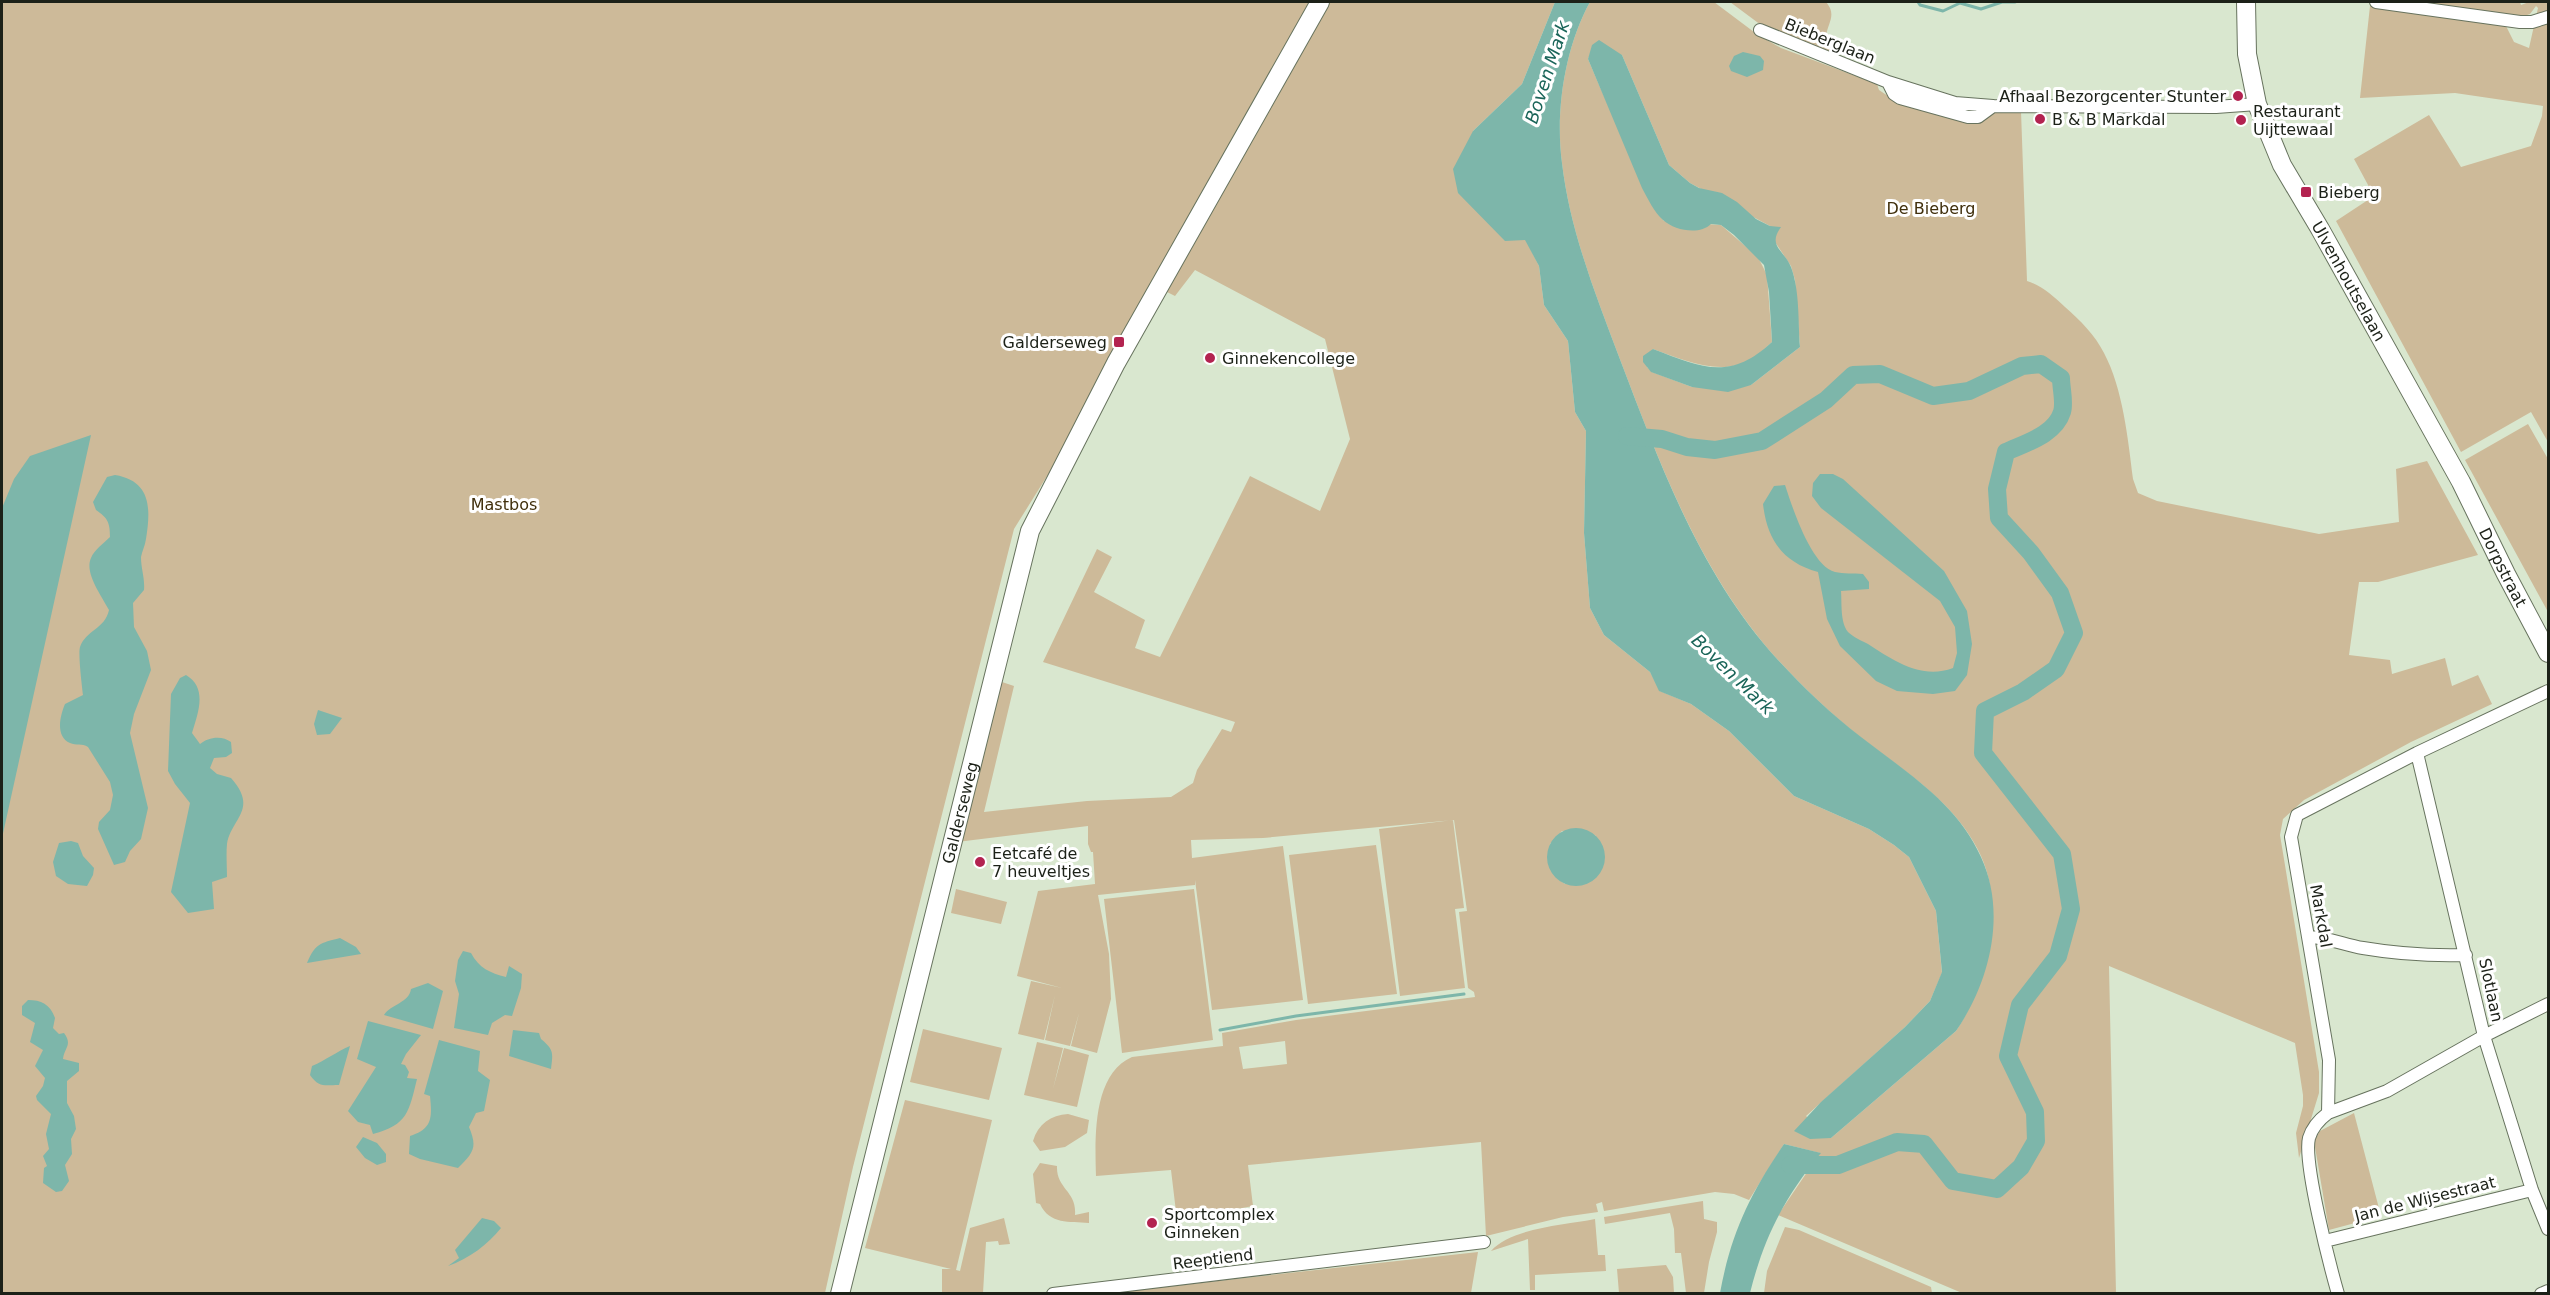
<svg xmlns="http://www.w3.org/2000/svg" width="2550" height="1295" font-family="'DejaVu Sans',sans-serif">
	<rect width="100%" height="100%" fill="#d9e7cf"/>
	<path fill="#cdba99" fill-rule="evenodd" d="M2,2H1555L1522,84L1473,131L1539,266L1544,305L1568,341L1575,412L1586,431L1584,533L1590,608L1604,635L1650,672L1660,691L1691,704L1729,731L1794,796L1869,829L1894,845L1909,857L1936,911L1942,973L1930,1001L1905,1027L1806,1116L1831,1138L1956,1031C1987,985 2005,908 1981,856C1957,803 1905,772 1860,737C1831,714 1803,687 1778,660C1701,575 1661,467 1621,362C1597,298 1570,232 1562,163C1555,111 1565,47 1590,2H1714L1758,35L1781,48L1877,84L1879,90L1888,96L1961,119L1989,110L2021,111L2027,281C2043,286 2053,296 2065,307C2080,320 2095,335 2104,353C2123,389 2128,439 2133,479L2138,493L2157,501L2319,534L2399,522L2396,469L2427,461L2478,555L2378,582H2359L2349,655L2390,660L2392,674L2445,658L2452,686L2478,675L2492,704L2411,742L2304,800L2283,819L2280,835L2319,1072V1093L2299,1158L2296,1133L2303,1106V1095L2295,1043L2109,966L2116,1293H1962L1778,1215L1820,1153L1784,1144L1749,1200L1734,1194L1715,1192L1604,1211L1602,1202L1596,1204L1598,1212L1563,1217L1486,1236L1481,1142L1248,1165L1253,1206L1177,1220L1171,1170L1096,1176C1095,1140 1092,1074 1132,1057L1223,1046L1222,1033L1296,1020L1475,997L1474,992L1468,988L1459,912L1467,911L1454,820L1263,838L1191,840L1192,858L1283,846L1303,1000L1212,1010L1195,880V885L1098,895L1109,954L1111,999L1097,1053L1071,1046L1079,1013L1070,1046L1045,1040L1055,995L1044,1040L1018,1034L1031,981L1062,988L1017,976L1038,891L1095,884L1093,852H1091L1088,844V826L957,842L996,680L1014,686L984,812L1087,801L1171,797L1193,783L1197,770L1222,729L1231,732L1235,722L1043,662L1097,549L1112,557L1094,592L1145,620L1135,648L1160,657L1250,476L1320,511L1350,439L1325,339L1195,270L1175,296L1163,290L1014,529L853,1167L825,1293H2ZM1592,50L1622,55L1669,165L1690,183L1770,226L1775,235V242L1791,266L1795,280L1800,347L1751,385L1692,387L1652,372L1647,367L1653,349C1684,360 1722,378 1754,358C1760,354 1766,347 1772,342L1767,275L1758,257L1721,225L1664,221C1645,196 1642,181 1630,154C1616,122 1601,91 1588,59ZM1562,831L1595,835L1604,851L1565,884C1548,873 1549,863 1550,844ZM1285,1041L1287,1064L1243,1069L1239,1047Z
		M1730,2H1826C1837,15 1828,22 1826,36L1833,47V57L1761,25Z
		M2416,2H2520L2521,5L2529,2H2548V442L2531,412L2461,452L2336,221L2374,196L2354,159L2429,115L2461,167L2531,146L2542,116L2543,106L2455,93L2360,98L2370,6L2505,24L2514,42L2529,48L2538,8L2536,6L2530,14L2524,16Z
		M2528,424L2548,459V612L2465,460Z
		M1453,820L1464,908L1455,909L1465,988L1400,996L1379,829Z
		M1376,845L1397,994L1308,1004L1289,855Z
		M956,889L1007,902L1001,924L951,913Z
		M1194,889L1213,1040L1122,1053L1104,899Z
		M923,1029L1002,1048L989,1100L910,1082Z
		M1037,1042L1063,1048L1053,1089L1064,1048L1089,1055L1077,1107L1024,1095Z
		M905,1100L992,1120L956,1270L960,1271L970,1228L1004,1218L1010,1244L999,1245L998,1241L986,1242L983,1293H942V1269H951L865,1248Z
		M2354,1113L2381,1216L2329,1230L2314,1141L2320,1131Z
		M1068,1114L1089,1120L1087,1133L1065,1147L1040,1151L1033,1141C1038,1124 1051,1115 1068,1114Z
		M1040,1163L1057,1166C1056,1189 1077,1191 1075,1215L1089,1212V1223C1069,1221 1050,1225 1040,1204L1036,1203L1033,1174Z
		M1703,1201L1704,1219L1717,1222V1232L1709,1262L1704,1293H1686L1681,1253H1675L1674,1229L1670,1213L1605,1224L1604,1217Z
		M1595,1219L1598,1255H1605L1606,1271L1535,1275V1290H1530L1528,1239L1491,1251C1511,1228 1565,1225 1595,1219Z
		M1785,1227L1799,1230L1931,1287L1932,1293H1764L1767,1271Z
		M1478,1252L1471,1293L1100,1294Z
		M1666,1265L1673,1277L1674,1293H1619L1617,1269Z"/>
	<path fill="#7db6aa" d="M1555,2H1590C1565,47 1555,111 1562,163C1570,232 1597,298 1621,362C1661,467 1701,576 1778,660C1803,687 1831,714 1861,737C1906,772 1957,803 1981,857C2007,913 1990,982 1956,1031L1831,1138L1810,1139L1794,1131L1821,1102L1905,1027L1930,1001L1942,972L1936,911L1909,857L1894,845L1869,829L1794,796L1729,731L1691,704L1659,691L1650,672L1604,635L1590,608L1584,533L1586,431L1575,412L1568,341L1544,305L1539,266L1525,240L1505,241L1458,193L1453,169L1473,131L1522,84Z
		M1599,40L1622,55L1669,165L1690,183L1699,188L1722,193L1737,202L1756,219L1770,226L1781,227C1767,246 1784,250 1791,267C1800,291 1798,322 1800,347L1751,385L1728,392L1692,387L1651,372L1643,362V356L1653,349C1701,367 1729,382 1772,342L1769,292L1764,265L1734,235L1721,225L1711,224C1700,235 1675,231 1663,220C1654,212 1648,199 1642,188L1588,59L1592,45Z
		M1743,52L1760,56L1764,61L1763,70L1747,77L1731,71L1729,66L1734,56Z
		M91,435L2,838V508L14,479L30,456Z
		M1820,474H1833L1843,479L1944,571L1967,611L1972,644L1967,675L1955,691L1933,694L1897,691L1876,681L1840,646L1827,619L1818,572C1782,562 1767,539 1763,504L1774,486L1785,485C1792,506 1811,566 1835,572C1843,574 1854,573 1863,574L1869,582V589L1841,591C1842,603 1840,622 1848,632C1853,637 1862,641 1868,644C1894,661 1922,680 1953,668L1957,653L1955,627L1940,601L1821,508L1812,496L1813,483Z
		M115,475C151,481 151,508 146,539C145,546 142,551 141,557C141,569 145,578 144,590L133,603L134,627L147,651L151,670L134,714L130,733L148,808L141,839L130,851L125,862L114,865L98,829L99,822L110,810L113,795L110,782L88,747C82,743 76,746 70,743C55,736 60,716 65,704L83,695C82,686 78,654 80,647C86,630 105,629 109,610C102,596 84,573 91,558C94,550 104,543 110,537C110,523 108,518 96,510L93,502L107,477Z
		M186,675C208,688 198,713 192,733L200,744C208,737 222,735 231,742L232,753L226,757L214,758L210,768L217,774L231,778C259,809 231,819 227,844C226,854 227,867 227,877L212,882L214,909L188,913L171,892L190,803L175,784L168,771L171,694L180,678Z
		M318,710L342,718L330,734L317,735L314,724Z
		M1547 857a29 29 0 1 1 58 0a29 29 0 1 1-58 0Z
		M71,841L78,843L83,856L94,868L93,875L87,886L68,884L56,876L53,862L59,843Z
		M340,938L356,947L361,954L307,963C315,944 320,943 340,938Z
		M463,951L471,953C479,968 490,973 506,977L509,966L522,974L521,988L512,1016L505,1015L492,1023L488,1035L454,1028L459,994L455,981L458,960Z
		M428,983L443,991L433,1029L384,1015C391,1004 409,1003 411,989Z
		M28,1000C41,1000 50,1004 55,1018L53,1028L59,1034L64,1033C73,1045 64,1048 63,1059L79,1063V1071L67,1081V1103L74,1116L76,1129L71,1139L72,1154L65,1165L69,1181L62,1191L56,1192L43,1183L44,1168L47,1166L43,1156L49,1149L46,1134L51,1114L37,1100L36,1096L43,1086L45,1078L35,1066L43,1050L30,1042L35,1023L22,1015V1006Z
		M368,1021L421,1035L406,1054L401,1064L405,1065L409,1072L407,1078L417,1079C409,1111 408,1125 373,1134L370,1125L358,1122L348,1111L376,1067L357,1059Z
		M513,1030L539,1033L541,1039C554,1050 553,1052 551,1069L509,1056Z
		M439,1040L480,1051L478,1071L490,1080L484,1111L476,1113L469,1127C478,1148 473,1153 458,1168L420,1159L409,1154L410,1136C433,1129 432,1117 430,1096L424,1094Z
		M350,1046L339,1085C325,1085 319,1088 310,1075L312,1066C326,1060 336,1052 350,1046Z
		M363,1137L377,1143L386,1154V1162L377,1165L365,1158L356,1147Z
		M1784,1144L1821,1153C1784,1198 1764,1237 1750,1293H1720C1731,1233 1750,1194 1784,1144Z
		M482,1218L494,1221L501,1228C488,1244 469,1259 448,1266L459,1258L455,1250Z"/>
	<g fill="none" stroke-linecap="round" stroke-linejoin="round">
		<path stroke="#7db6aa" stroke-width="3" d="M1918,2L1920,5L1943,11L1960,3L1981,9L2002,2H2015
			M1220,1030L1296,1016L1464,994"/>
		<path stroke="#7db6aa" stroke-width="18" d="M1627,436L1662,439L1687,447L1715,450L1762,441L1826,400L1853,375L1880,374L1933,396L1969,391L2022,366L2041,364L2061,378C2061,388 2065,403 2062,412C2055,435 2025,443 2006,452L1997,489L1999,518L2031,553L2060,593L2074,633L2056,669L2023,692L1985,711L1983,753L2062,854L2071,909L2058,956L2020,1005L2008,1056L2035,1112L2036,1141L2021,1167L1997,1189L1953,1181L1924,1144L1897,1142L1838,1165H1790"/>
		<defs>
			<path id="street" d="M2376,2L2520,22H2532L2548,17
				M1760,30L1888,82L1955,103L1993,106L2216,107L2257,104
				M1888,82L1894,94L1900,98L1968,117H1978L1993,106
				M2417,753L2484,1036L2532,1190L2548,1229
				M2308,937C2328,937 2344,945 2363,948C2398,954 2431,956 2466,955
				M2328,1113L2387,1091L2484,1036L2548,1004
				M2325,1241L2532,1190
				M1053,1294L1484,1242
				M2338,1294C2330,1266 2303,1162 2309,1138C2312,1128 2320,1119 2328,1113L2329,1060L2291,837L2297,815L2417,753L2548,691
				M2541,1294L2548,1291"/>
			<g id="secondary">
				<path id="s1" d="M2246,2L2247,54L2257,104L2282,165L2320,229L2461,482L2506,574L2548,653"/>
				<path id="s2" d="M840,1294L1030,531L1116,363L1320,2"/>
			</g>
		</defs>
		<use href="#street" stroke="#67735e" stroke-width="14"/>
		<use href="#secondary" stroke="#67735e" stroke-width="20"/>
		<use href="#street" stroke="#fff" stroke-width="12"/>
		<use href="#secondary" stroke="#fff" stroke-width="18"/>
	</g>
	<g fill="#b32350" stroke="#fff" stroke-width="2">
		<circle cx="2238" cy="96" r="6"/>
		<circle cx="2040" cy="119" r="6"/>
		<circle cx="2241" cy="120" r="6"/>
		<rect x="2300" y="186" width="12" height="12" rx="3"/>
		<rect x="1113" y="336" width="12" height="12" rx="3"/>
		<circle cx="1210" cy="358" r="6"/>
		<circle cx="980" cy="862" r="6"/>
		<circle cx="1152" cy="1223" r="6"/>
	</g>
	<g text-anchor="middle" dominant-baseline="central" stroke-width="6" stroke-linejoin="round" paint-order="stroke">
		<g font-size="16" fill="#1c2118" stroke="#fff">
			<text transform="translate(1830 41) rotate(22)">Bieberglaan</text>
			<text stroke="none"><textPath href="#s1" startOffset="303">Ulvenhoutselaan</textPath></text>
			<text stroke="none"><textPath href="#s1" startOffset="628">Dorpstraat</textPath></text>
			<text stroke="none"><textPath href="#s2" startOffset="496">Galderseweg</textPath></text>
			<text transform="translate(2321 916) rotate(80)">Markdal</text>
			<text transform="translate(2491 990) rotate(78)">Slotlaan</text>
			<text transform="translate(2425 1199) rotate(-14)">Jan de Wijsestraat</text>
			<text transform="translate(1213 1259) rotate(-7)">Reeptiend</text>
		</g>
		<g font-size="16" fill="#1c2118" stroke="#fff" text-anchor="start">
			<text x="2226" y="96" text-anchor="end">Afhaal Bezorgcenter Stunter</text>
			<text x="2253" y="111">Restaurant<tspan x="2253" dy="18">Uijttewaal</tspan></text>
			<text x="2052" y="119">B &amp; B Markdal</text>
			<text x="2318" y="192">Bieberg</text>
			<text x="1107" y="342" text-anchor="end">Galderseweg</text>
			<text x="1222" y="358">Ginnekencollege</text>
			<text x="992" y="853">Eetcafé de<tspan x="992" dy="18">7 heuveltjes</tspan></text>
			<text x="1164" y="1214">Sportcomplex<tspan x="1164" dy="18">Ginneken</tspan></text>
		</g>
		<g font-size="16" fill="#402f0c" stroke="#fff">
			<text x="1931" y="208">De Bieberg</text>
			<text x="504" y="504">Mastbos</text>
		</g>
		<g font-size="18" font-style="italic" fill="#1a6559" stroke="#fff">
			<text transform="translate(1547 72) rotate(-72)">Boven Mark</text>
			<text transform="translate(1733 674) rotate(44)">Boven Mark</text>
		</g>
	</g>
	<rect width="2550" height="1295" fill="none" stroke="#1c2118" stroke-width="6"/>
</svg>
